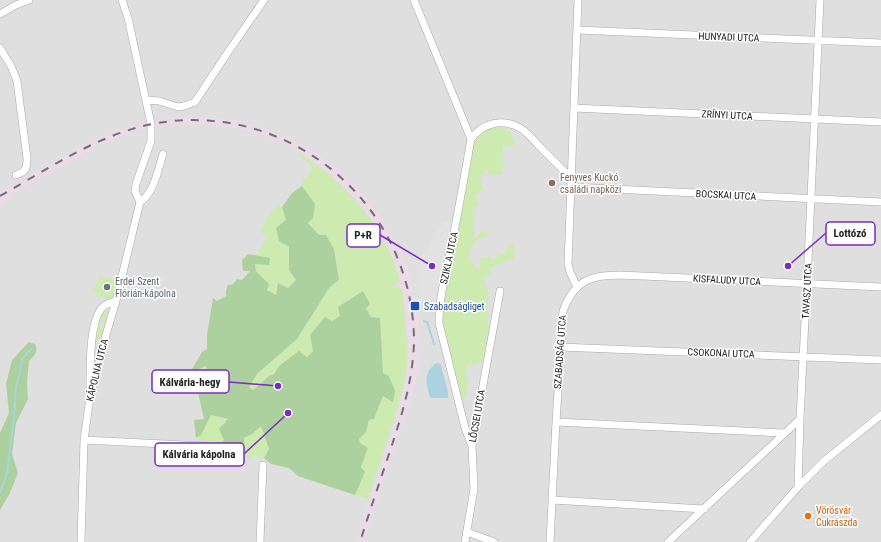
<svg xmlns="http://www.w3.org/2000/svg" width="881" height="542" font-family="'Roboto Condensed',sans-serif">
	<rect width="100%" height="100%" fill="#f2efe9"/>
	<path fill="#e0dfdf" d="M0,0H881V542H0Z"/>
	<path fill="#ebdbe8" d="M196,117L236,120L261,127L303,145L334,166L354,184L381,218L398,251L401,250L410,274L419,323L420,340L417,372L412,397L402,431H400L363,542H356L393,429L402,395L408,361V339L405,307L398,273L381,235L357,201L330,173L300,151L260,134L221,125L186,123L172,124L136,131L99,145L14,193L15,196L0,205V192L27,178L66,155L106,134L120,129L146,122L171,118Z"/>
	<path fill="#cdebb0" d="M489,127H501L510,131L515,144L507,147L503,145V162L502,174L488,176L487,169H485L480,180L485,192L480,191L475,196L479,205L472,209L474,216V238L485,230L490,234L476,241L469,252L471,261L477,269L480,265L479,258L489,256L494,260L497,256L496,252L503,254L507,251V245L511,243L515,248L514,258L490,268L492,273L484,278V282L488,290L487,318L490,331L483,361L472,366L467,364L466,378L469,377L466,398L459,402L441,316L473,141L477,135Z
		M299,153C337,177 370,209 390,252C394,262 398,271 400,281L396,282L397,285L394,286V288L398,287L399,290L402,289L406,321L404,323C414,363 402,396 389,434C382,456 375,477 368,499L355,495L365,472L361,468L368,448L360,443L358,439L366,432L369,420L374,419L383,396L380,318L371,317L366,308L340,316L332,321L313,351L307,357L280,365L274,374L269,376L253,390L249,387L257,374L297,339L329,288L339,280L334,249L326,236L319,235L308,222L315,204L302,186L303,178L307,177L312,169L310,164L298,155Z
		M277,205L282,207L286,220L289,247V270L296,280L288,288L278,283L276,295L267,290L269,284L256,271L255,263L269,264L254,255L259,251L267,237L260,231L268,216Z
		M100,276L116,279L119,282L114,300L108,299L92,293Z
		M106,309L108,311L105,323L99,321L101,312Z
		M98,326L104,327L99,341L96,340V332Z
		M211,415L228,420L225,441L220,444L228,455L224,456L198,446L196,438L201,435Z
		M261,426L269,449L264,458L260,459L256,455L252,458H238L236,451L244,446V438L252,434Z"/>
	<path fill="#add19e" d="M302,186L315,204L313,218L308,223L319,235H326L334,249L339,280L329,288L297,339L257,374L249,387L253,390L269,376L274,374L280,365L299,351L307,357L313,351L310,335L325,317L332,321L340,316L338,307L363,291L370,304L366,308L371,317L380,318L383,373L389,376L395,391L393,402L383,396L374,419L369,420L366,432L359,439L360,443L368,448L361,467L365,472L355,495L298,476L289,468L271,464L264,458L269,449L261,426L252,434L244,438V446L228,455L220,444L224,440L219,429L228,419L211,415L201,435L196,438L194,420L204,419L197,388H215L204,380L207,369L205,366L195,372L192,369L202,352L207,349V335L213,298L217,301L226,296V291L228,285L233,284L237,279L242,280L250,271H243L242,260L248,254L270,258L269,265L255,264L256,271L269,284L267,290L276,295L278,283L288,288L296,280L289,270V247L279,241L276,228L286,220L282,207L292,193Z
		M29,342L35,344C39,352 34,356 29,361L27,382L28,399L16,423L12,454L18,473L10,493L0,510V433L9,413L6,384L12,360Z"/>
	<path fill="#e2e2e2" d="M453,221L436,312L423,313L418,288V274L421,257L443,223Z"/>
	<path fill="#aad3df" d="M436,363H438L441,365L448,392V398H431C428,394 428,390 427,386C425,375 428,370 436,363Z"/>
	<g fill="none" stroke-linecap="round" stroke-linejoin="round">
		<path stroke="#aad3df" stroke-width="2" d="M424,321L427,322L434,344
			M0,493L7,475L14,417L16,387L20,372L22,359L32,348"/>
		<defs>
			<path id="minor" d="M414,0L471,139
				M0,14L16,5L29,0
				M577,30L881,43
				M0,48L11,66L17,81L27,158C27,168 26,172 16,175
				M147,100L159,101L178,107L184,106L195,102L224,58L264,0
				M574,108L881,122
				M571,187L881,202
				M140,202C154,193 158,170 163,154
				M577,287L570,272L568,264L578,0
				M560,347L881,360
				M90,386C90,368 89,317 104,306C108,303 112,302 116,301
				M556,422L783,433
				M84,440L204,446
				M472,446L465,428L439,323C439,296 447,268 452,242C459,208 465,173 471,139C482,123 503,118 520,128C527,132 533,139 538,145C549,156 560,167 571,178
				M798,487L800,419L809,240L820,0
				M552,500L704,509
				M467,532L494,542
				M81,542L84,440L89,404L103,345L116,301L140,202L135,191L136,184L151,141V124L128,18L122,0
				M260,542L263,465
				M465,542L474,489L472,446L500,291
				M550,542L556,422L563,311C574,281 590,275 620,275L881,287
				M668,542L800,419
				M750,542L798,487L824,461L881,415"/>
		</defs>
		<use href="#minor" stroke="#a9a9a9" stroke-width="8"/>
		<use href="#minor" stroke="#fff" stroke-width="7"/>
		<path stroke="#707070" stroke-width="2" stroke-dasharray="8 8" stroke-linecap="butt" d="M0,196C48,169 97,135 152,124C288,98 414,204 414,342C413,381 401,418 389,454C379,484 369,513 360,542"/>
	</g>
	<circle fill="#8d6e63" stroke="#fff" stroke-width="1.5" cx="552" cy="183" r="4"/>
	<circle fill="#6b7280" stroke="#fff" stroke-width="1.5" cx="107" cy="287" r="4"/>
	<rect fill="#1a4fb4" stroke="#fff" stroke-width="1.5" x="410" y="301" width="10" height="10" rx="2"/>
	<circle fill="#e8710a" stroke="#fff" stroke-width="1.5" cx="808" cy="516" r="4"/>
	<g text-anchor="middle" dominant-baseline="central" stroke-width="3" stroke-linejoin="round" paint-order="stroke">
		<g font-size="10" fill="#222" stroke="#fff">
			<text transform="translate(729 37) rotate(2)">HUNYADI UTCA</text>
			<text transform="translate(727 115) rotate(3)">ZRÍNYI UTCA</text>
			<text transform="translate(726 195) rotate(3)">BOCSKAI UTCA</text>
			<text transform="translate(449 258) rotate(-78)">SZIKLA UTCA</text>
			<text transform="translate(727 280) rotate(3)">KISFALUDY UTCA</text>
			<text transform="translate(807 291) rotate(-87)">TAVASZ UTCA</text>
			<text transform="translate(560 352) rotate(-86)">SZABADSÁG UTCA</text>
			<text transform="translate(721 353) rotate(2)">CSOKONAI UTCA</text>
			<text transform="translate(97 370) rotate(-76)">KÁPOLNA UTCA</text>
			<text transform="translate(477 416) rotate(-80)">LŐCSEI UTCA</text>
		</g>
		<g font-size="10" fill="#785e54" stroke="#fff" text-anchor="start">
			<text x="560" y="177">Fenyves Kuckó<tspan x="560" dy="12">családi napközi</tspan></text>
		</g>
		<g font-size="10" fill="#5b616d" stroke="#fff" text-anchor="start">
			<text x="115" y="281">Erdei Szent<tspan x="115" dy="12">Flórián-kápolna</tspan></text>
		</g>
		<g font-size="10" fill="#164399" stroke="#fff" text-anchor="start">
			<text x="424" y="306">Szabadságliget</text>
		</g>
		<g font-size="10" fill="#c56008" stroke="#fff" text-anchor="start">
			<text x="816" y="510">Vörösvár<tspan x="816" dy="12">Cukrászda</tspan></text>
		</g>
	</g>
	<path fill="none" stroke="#7b2cbf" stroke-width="1.5" d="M788 266L826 233M432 266L380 235M278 386L229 382M288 413L244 454"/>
	<g fill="#7b2cbf" stroke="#fff" stroke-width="1.5">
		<circle cx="788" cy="266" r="4"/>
		<circle cx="432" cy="266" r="4"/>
		<circle cx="278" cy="386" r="4"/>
		<circle cx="288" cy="413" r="4"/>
	</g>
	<g fill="#fff" stroke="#7b2cbf" stroke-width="1.5">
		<rect x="826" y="222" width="49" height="23" rx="4"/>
		<rect x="347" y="224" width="33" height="23" rx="4"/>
		<rect x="152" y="370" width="77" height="23" rx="4"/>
		<rect x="155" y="443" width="89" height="23" rx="4"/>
	</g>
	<g font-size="11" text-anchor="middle" font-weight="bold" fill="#222">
		<text x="850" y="237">Lottózó</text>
		<text x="363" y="239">P+R</text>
		<text x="190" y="386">Kálvária-hegy</text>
		<text x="199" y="458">Kálvária kápolna</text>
	</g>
</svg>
